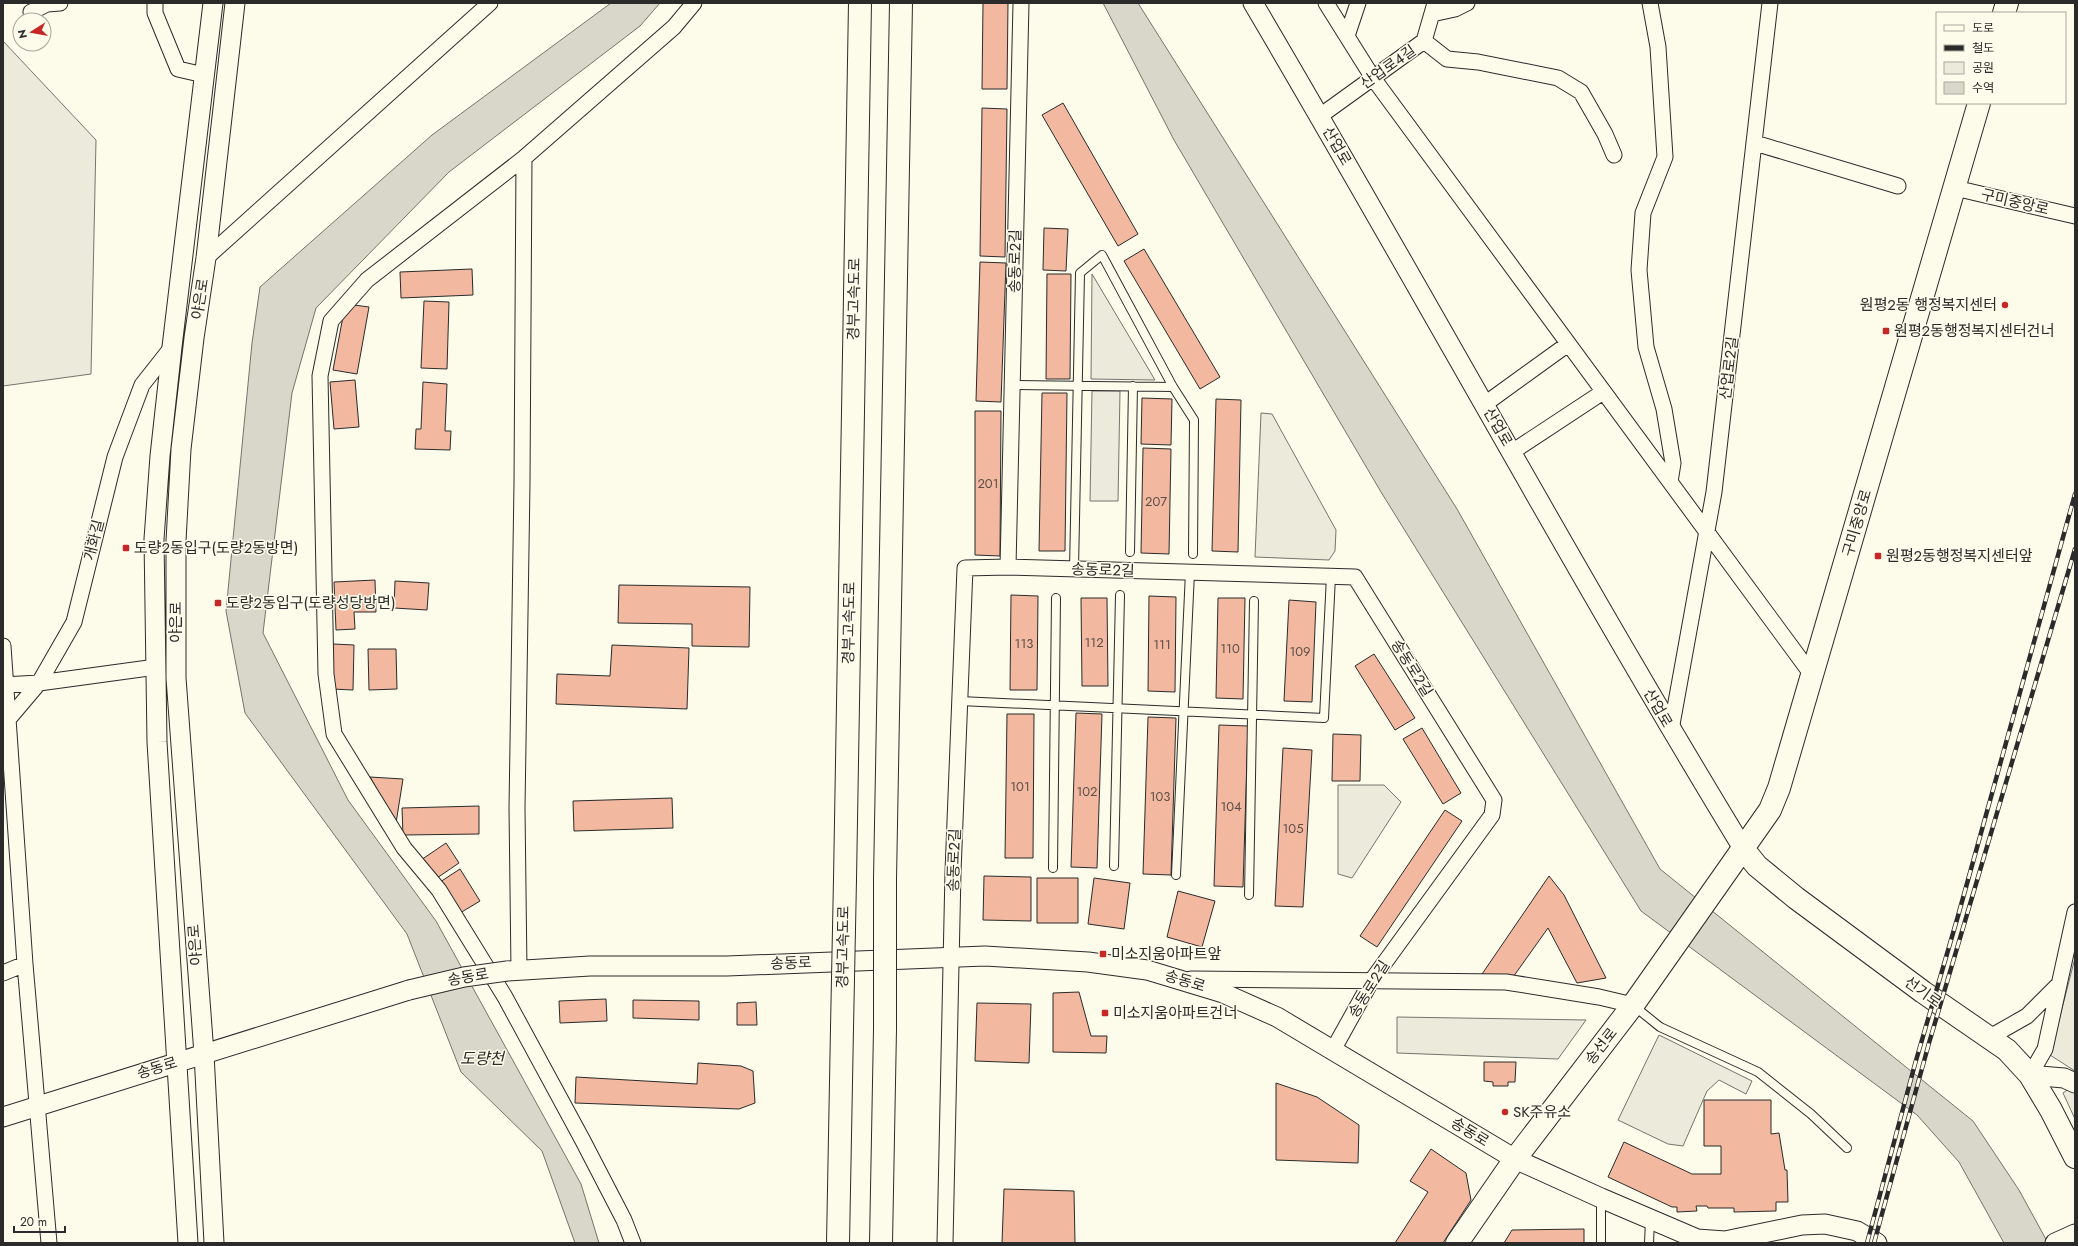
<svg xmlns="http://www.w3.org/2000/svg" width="2078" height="1246" font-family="Jost,'Noto Sans KR',sans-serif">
	<rect width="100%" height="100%" fill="#fdfbea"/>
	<path fill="#ecebdb" stroke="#74746e" d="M3,41L96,140L91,374L3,386Z
		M1092,274L1155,380L1091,379Z
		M1092,391H1120L1118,501H1090Z
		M1261,413L1272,414L1336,530L1335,551L1329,560L1255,557Z
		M1338,785H1384L1401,802L1352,878L1338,874Z
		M2075,958V1071L2050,1055Z
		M1397,1017L1586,1020L1558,1059L1397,1053Z
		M2070,1088L2075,1090V1119L2063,1093Z"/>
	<path fill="#eceadb" stroke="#74746e" d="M1659,1035L1752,1081L1746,1094L1719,1080L1707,1091L1683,1146L1668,1144L1618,1120Z"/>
	<path fill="#d8d7c9" stroke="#74746e" d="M611,3H660L640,26L449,172L316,308L292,393L263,633L348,800L436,921L581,1184L599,1243H575L542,1151L461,1072L407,934L245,713L226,611L252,343L260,287L432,135Z
		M1103,3H1138L1457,509L1660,869L1973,1121L2019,1190L2048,1243H2004L1959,1162L1917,1115L1641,911L1381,492L1174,140Z"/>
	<path fill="#f2b8a0" stroke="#2b2b2b" d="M983,3H1008L1007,89H982Z
		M1063,103L1138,234L1118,246L1042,115Z
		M982,108L1007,109L1005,257L980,256Z
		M1044,228L1068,229L1066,271L1043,270Z
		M1144,249L1220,377L1200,389L1124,261Z
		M980,262L1006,263L1001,402L976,401Z
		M472,269L473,295L401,298L400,272Z
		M1047,274H1071L1070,379H1046Z
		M424,301L449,302L447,369L421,368Z
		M354,305L369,307L357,374L333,370L344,311Z
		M355,380L359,427L334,429L330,382Z
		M423,382L447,384L445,431H451L450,450L415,449L416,429H421Z
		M1042,393H1067L1065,551H1039Z
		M1142,398L1172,399L1171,445L1141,444Z
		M1216,399L1241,400L1238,552L1212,551Z
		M975,411H1001L1000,556L975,555Z
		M1143,448L1171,449L1169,554L1141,553Z
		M375,580L376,612H354L355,629L336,630L334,582Z
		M395,581L429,583L427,610L394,608Z
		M619,585L750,587L749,647L692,646V624L618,623Z
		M1011,595L1038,596L1037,690H1010Z
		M1149,596L1176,597L1175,692L1148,691Z
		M1081,598H1107L1108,686H1082Z
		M1218,598H1245L1243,699L1216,698Z
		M1289,600L1316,602L1312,702L1284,701Z
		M333,644L354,645L353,690L332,689Z
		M612,645L689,648L687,709L556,704L557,674L610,676Z
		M368,649H396L397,689L369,690Z
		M1374,654L1415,718L1395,730L1355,666Z
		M1076,713L1102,714L1097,868L1071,867Z
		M1007,714H1034L1033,858H1005Z
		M1148,717L1176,718L1171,875L1143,874Z
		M1219,725L1248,726L1243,887L1214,886Z
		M1422,728L1461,793L1443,804L1403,739Z
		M1333,734L1361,735L1360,781H1332Z
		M1283,748L1312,750L1303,907L1275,906Z
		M370,777L403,779L396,823Z
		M672,798L673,828L574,831L573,801Z
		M479,806V834L403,835L402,808Z
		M1445,810L1462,821L1377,947L1360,936Z
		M446,843L459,863L434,880L421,860Z
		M460,869L480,901L460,913L440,882Z
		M984,876L1031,877V921L983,920Z
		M1549,876L1564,895L1606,978L1577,983L1548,928L1511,980L1480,977Z
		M1037,878H1078V923H1037Z
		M1094,878L1130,883L1124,929L1088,924Z
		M1178,891L1215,901L1202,947L1167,937Z
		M1079,992L1091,1036H1107L1106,1053L1053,1052V993Z
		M606,999L607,1021L560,1023L559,1001Z
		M633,1000L699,1001V1020L633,1018Z
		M756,1002L757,1025H737V1003Z
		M977,1003L1031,1004L1029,1063L975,1061Z
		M1484,1062H1516L1515,1082H1508V1086H1493V1082L1484,1081Z
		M698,1063L741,1066L753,1071L755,1103L739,1109L575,1103L576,1077L697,1084Z
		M1276,1083L1317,1097L1359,1125L1358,1163L1276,1160Z
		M1704,1100H1771V1134L1779,1133L1785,1170H1787L1788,1202H1776V1211L1734,1212V1208H1708L1707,1206H1696L1697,1211L1677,1212V1207H1672L1608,1177L1624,1142L1692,1174H1721V1146H1704Z
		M1431,1149L1466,1173L1471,1200L1443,1243H1395L1428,1192L1410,1181Z
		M1004,1189L1074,1191L1075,1243H1002Z
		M1584,1229V1243H1504L1512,1230Z"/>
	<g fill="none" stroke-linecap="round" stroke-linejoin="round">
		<defs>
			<path id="service" d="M1012,385L1173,387L1102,255L1080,273L1074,569
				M1173,387L1194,420L1193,554
				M1130,552L1133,386
				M960,701L1324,718L1331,576
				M1114,866L1120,595
				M1053,868L1056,598
				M1176,875L1190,572
				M1249,895L1254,601
				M1634,1006L1660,1027L1758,1072L1811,1114L1847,1148
				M1601,1243V1198
				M1649,1243L1650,1220"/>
			<path id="minor" d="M155,3V13L178,69L204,75
				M1021,3L1008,567L1355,577L1494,800L1492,815L1372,980L1333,1050
				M1326,3L1373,78L1812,675
				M1650,3L1658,47L1665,157L1643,213L1639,270L1646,347L1664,409L1673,463L1670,482
				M31,12L47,4L60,3
				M1432,14L1455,9L1467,3
				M1347,36L1358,3
				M1424,41L1447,59L1478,62L1558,78L1581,92L1605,134L1614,155
				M1320,116L1424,41L1435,3
				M1755,143L1898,186
				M1955,188L2075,216
				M206,258L490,3
				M1485,404L1568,344
				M1512,452L1603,392
				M3,646L25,964L49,1243
				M3,685L39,683L156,667
				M6,722L39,683L74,622L115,457L142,385L172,347
				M1671,730L1714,492L1770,3
				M519,971L517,808L522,483L524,158
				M3,973L25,964
				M1191,979L1506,982L1599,997L1633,1005
				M1990,1037L2027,1016L2058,985
				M2030,1075L2045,1049L2075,912
				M633,1243L624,1220L582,1139L505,997L439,890L404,848L334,734L326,674L320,376L331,321L367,280L524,158L674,27L694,3
				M945,1243L953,872L965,568L1008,567"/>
			<path id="tertiary" d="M1253,3C1419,284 1574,571 1744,850
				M507,971L590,966H727L985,956L1088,962L1147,970L1223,993L1277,1017L1515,1159L1601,1198L1697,1239L1725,1241L1802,1225L1825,1224L1857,1231L1877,1243
				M2030,1075L2064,1078L2075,1083
				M3,1117L409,990
				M188,1243L157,742L154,539L160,456L172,347L213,3
				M214,1243L204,1054L176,678V541L181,449L194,338L206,258L235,3
				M2055,1243L2075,1234"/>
			<path id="secondary" d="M2004,13L2007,3
				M1744,850L1757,866L1796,898L1923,992L2007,1050L2030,1075L2051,1110L2075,1157
				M1457,1243L1515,1159L1633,1005L1770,810L1779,788L1979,103"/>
			<path id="motorway" d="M845,879L860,3
				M885,879L901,3
				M838,1243L842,1028
				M881,1243L885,1029"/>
		</defs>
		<use href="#service" stroke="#2b2b2b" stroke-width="10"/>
		<use href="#minor" stroke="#2b2b2b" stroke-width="17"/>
		<use href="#tertiary" stroke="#2b2b2b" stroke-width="21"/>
		<use href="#secondary" stroke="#2b2b2b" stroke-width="24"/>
		<use href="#motorway" stroke="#2b2b2b" stroke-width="24"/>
		<use href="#service" stroke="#fdfbea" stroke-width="8"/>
		<use href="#minor" stroke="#fdfbea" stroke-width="15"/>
		<use href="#tertiary" stroke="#fdfbea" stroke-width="19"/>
		<use href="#secondary" stroke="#fdfbea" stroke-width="22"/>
		<use href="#motorway" stroke="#fdfbea" stroke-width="22"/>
		<defs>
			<path id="rail" d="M1867,1243L1915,1064L1958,916L2075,494
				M1874,1243L1929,1043L2075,549"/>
		</defs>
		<use href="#rail" stroke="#2b2b2b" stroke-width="4.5"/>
		<use href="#rail" stroke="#fdfbea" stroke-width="3" stroke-dasharray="9" stroke-linecap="butt"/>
		<defs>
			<path id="tertiary-bridge" d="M409,990L464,977L507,971"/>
			<path id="motorway-bridge" d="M842,1028L845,879
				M885,1029V879"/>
		</defs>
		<use href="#tertiary-bridge" stroke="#2b2b2b" stroke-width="21" stroke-linecap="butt"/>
		<use href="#motorway-bridge" stroke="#2b2b2b" stroke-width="24" stroke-linecap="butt"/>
		<use href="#tertiary-bridge" stroke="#fdfbea" stroke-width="19"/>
		<use href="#motorway-bridge" stroke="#fdfbea" stroke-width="22"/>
	</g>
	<g fill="#c62828" stroke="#fdfbea" stroke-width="1.5">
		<circle cx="2005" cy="305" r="4"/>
		<rect x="1882" y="327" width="8" height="8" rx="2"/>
		<rect x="122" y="544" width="8" height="8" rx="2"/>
		<rect x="1874" y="552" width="8" height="8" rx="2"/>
		<rect x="214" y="599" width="8" height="8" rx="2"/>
		<rect x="1099" y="950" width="8" height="8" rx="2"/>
		<rect x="1101" y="1009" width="8" height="8" rx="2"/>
		<circle cx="1505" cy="1112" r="4"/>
	</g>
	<g text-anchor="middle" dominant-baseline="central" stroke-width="3" stroke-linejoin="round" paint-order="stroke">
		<g font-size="13" fill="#5d4e48">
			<text x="988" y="483">201</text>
			<text x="1156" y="501">207</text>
			<text x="1094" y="642">112</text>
			<text x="1024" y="643">113</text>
			<text x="1162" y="644">111</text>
			<text x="1230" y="648">110</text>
			<text x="1300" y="651">109</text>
			<text x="1020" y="786">101</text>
			<text x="1087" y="791">102</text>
			<text x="1160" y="796">103</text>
			<text x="1231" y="806">104</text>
			<text x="1293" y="828">105</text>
		</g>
		<g font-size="15" fill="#2b2b2b" stroke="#fdfbea">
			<text transform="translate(1388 67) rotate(-35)">산업로4길</text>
			<text transform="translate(1337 146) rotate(60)">산업로</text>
			<text transform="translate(2015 202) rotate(13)">구미중앙로</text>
			<text transform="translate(1015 261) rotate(-89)">송동로2길</text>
			<text transform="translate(200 299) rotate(-81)">야은로</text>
			<text transform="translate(854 299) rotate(-89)">경부고속도로</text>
			<text transform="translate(1729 368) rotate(-83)">산업로2길</text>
			<text transform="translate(1498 427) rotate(60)">산업로</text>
			<text transform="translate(1857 523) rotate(-74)">구미중앙로</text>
			<text transform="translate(94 540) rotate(-76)">개화길</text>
			<text transform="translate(1103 570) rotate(2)">송동로2길</text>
			<text transform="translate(176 622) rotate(-90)">야은로</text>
			<text transform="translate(849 623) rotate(-89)">경부고속도로</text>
			<text transform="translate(1412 668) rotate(58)">송동로2길</text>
			<text transform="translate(1658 708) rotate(60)">산업로</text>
			<text transform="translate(954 860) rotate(-88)">송동로2길</text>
			<text transform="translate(195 945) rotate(-94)">야은로</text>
			<text transform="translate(843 947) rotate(-89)">경부고속도로</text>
			<text transform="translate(791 963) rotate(-2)">송동로</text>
			<text transform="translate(468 977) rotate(-10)">송동로</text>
			<text transform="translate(1185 981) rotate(17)">송동로</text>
			<text transform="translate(1369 989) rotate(-58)">송동로2길</text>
			<text transform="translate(1923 992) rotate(35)">선기로</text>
			<text transform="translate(1601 1046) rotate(-52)">송선로</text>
			<text transform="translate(157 1068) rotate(-17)">송동로</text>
			<text transform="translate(1470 1132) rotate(31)">송동로</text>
		</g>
		<g font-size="15" fill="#2b2b2b" stroke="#fdfbea" text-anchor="start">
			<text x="1997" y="305" text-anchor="end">원평2동 행정복지센터</text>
			<text x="1894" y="331">원평2동행정복지센터건너</text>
			<text x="134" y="548">도량2동입구(도량2동방면)</text>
			<text x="1886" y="556">원평2동행정복지센터앞</text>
			<text x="226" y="603">도량2동입구(도량성당방면)</text>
			<text x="1111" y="954">미소지움아파트앞</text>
			<text x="1113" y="1013">미소지움아파트건너</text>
			<text x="1513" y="1112">SK주유소</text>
		</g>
		<g font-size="16" font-style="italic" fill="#2b2b2b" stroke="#fdfbea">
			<text x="482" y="1058">도량천</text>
		</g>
	</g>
	<rect width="2078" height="1246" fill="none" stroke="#2b2b2b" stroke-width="8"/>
	<rect x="1936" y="12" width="130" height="92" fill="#fdfbea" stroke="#a9a89e"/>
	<rect x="1944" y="25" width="20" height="6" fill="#fdfbea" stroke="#a9a89e"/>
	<text x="1972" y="32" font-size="12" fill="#2b2b2b">도로</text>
	<rect x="1944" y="45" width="20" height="6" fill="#2b2b2b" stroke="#a9a89e"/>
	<text x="1972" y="52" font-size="12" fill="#2b2b2b">철도</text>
	<rect x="1944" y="62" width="20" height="12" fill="#ecebdb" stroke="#a9a89e"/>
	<text x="1972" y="72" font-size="12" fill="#2b2b2b">공원</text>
	<rect x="1944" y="82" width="20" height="12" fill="#d8d7c9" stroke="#a9a89e"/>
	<text x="1972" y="92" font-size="12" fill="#2b2b2b">수역</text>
	<g transform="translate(32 32) rotate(259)"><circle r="19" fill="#fdfbea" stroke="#a9a89e"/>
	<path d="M0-3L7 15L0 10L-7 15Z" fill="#c62828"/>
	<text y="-6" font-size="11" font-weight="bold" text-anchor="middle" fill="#2b2b2b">N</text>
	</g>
	<path d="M14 1226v6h51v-6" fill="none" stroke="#2b2b2b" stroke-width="2"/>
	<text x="20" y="1226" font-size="12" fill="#2b2b2b" stroke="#fdfbea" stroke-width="3" paint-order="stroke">20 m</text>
</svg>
